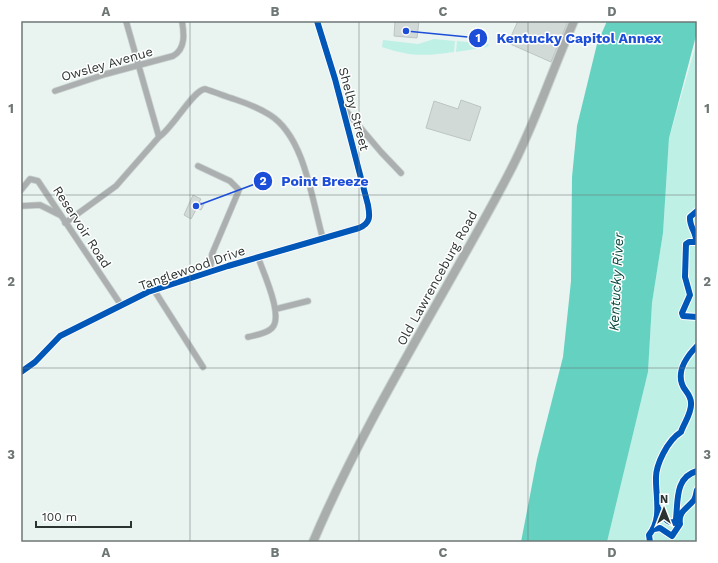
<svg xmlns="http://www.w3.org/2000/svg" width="718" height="563" font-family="'Work Sans',sans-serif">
	<rect width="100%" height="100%" fill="#e9f4f1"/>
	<path fill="#bef0e5" d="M434,39L455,41L454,52C424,56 412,57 382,47L383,40L418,44Z
		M457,41L488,44L489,45L487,47L456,52Z
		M697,41V542H607L648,372L652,303L663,233L669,138Z"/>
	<path fill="#65d2c1" d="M607,21H697V32L669,138L663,233L652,303L648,372L607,542H521L537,459L563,357L571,281L572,177L577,126L597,44Z"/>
	<path fill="#d2dad8" stroke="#bcc5c3" d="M395,21H419L417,38L394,36Z
		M518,21H568L551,62L508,43Z
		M461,100L481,107L470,141L426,128L434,101L458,109Z
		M193,195L201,199L199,202L204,204L201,210L197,208L191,219L184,215Z"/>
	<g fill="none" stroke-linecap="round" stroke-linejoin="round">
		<defs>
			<path id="minor" d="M126,21L159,137
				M55,91L106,74L173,56C186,49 184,33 182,21
				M342,106L381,152L401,173
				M198,166L230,181L239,190L212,254L210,272
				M21,190L30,179L38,181L121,305
				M21,206L40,205L60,215
				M65,223L116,186L159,137C173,128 193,90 205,89C215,92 224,96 234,99C246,103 259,108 270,115C305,137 312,201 323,239
				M154,290L203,367
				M276,309L308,301
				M248,337C256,335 266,334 272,328C284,316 263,272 258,257
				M21,372L35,362L60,336L148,292L228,266L359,228C371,223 370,216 368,205L335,79L317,21"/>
			<path id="secondary" d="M313,542C367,415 442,300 506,179C533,129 551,73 574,21"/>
		</defs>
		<use href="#minor" stroke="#c8d1ce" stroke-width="7"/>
		<use href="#secondary" stroke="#c8d1ce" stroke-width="10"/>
		<use href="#minor" stroke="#acafaf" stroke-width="5.5"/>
		<use href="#secondary" stroke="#a9aead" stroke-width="8"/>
		<defs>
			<path id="cycleway" d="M697,211L690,217C689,227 697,233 696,242H689L686,244L685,277L690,295L682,313L683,316L697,317
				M21,372L35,362L60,336L148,292L228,266L359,228C371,223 370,216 368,205L335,79L317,21
				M658,508C662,515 665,522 674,523L676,519C678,501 675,477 697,471
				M654,529L660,528L672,536L680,524C678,511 687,509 694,500C696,497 696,493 697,490
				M650,542L649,535C662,519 656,499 656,480C655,465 668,440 681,432C684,423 692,413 691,403C691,394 684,391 682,384C677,370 688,355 697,346"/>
		</defs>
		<use href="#cycleway" stroke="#fff" stroke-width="8"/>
		<use href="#cycleway" stroke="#0057b8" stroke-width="6"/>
	</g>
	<path fill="none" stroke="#6e7775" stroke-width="1" stroke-opacity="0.55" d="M190,21V542M359,21V542M528,21V542M21,195H697M21,368H697"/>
	<g text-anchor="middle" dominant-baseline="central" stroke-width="3" stroke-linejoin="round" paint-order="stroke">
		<g font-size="13" fill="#2c3432" stroke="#fff">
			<text transform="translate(107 64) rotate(-16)">Owsley Avenue</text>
			<text transform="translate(354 109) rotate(75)">Shelby Street</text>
			<text transform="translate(82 227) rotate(57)">Reservoir Road</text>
			<text transform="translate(192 268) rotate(-19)">Tanglewood Drive</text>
			<text transform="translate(437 278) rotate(-61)">Old Lawrenceburg Road</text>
		</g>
		<g font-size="14" font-style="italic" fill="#08483e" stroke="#fff">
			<text transform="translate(616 282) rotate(-87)">Kentucky River</text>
		</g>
	</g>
	<path fill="none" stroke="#1d4ed8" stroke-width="1.5" d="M406 31L478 38M196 206L263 181"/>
	<g fill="#1d4ed8" stroke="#fff" stroke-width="1.5">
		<circle cx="406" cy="31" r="4"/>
		<circle cx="196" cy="206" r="4"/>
		<circle cx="478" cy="38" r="10"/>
		<circle cx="263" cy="181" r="10"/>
	</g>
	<g font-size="12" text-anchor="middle" font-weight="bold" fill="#fff">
		<text x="478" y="42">1</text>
		<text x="263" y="185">2</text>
	</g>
	<g font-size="14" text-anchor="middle" font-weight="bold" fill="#1d4ed8" stroke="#fff" stroke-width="3" stroke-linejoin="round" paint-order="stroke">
		<text x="579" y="43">Kentucky Capitol Annex</text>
		<text x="325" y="186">Point Breeze</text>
	</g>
	<rect width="718" height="563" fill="none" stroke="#ffffff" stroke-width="44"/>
	<g transform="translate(664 509)" stroke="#ffffff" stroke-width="3" paint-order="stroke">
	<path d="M0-3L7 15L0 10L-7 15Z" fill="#2c3432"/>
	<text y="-6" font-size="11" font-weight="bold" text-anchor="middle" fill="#2c3432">N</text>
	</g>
	<path d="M36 521v6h95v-6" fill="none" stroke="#2c3432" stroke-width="2"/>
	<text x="42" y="521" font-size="12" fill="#2c3432" stroke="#ffffff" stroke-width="3" paint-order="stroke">100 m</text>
	<rect x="22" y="22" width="674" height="519" fill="none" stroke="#6e7775" stroke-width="1.5"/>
	<g font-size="13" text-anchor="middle" font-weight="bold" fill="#6e7775">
		<text x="106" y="16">A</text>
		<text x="275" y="16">B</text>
		<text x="443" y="16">C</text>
		<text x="612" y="16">D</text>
		<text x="11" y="113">1</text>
		<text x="707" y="113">1</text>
		<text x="11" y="286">2</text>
		<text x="707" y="286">2</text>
		<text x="11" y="459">3</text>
		<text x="707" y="459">3</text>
		<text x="106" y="557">A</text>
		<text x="275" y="557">B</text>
		<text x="443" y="557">C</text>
		<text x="612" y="557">D</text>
	</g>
</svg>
